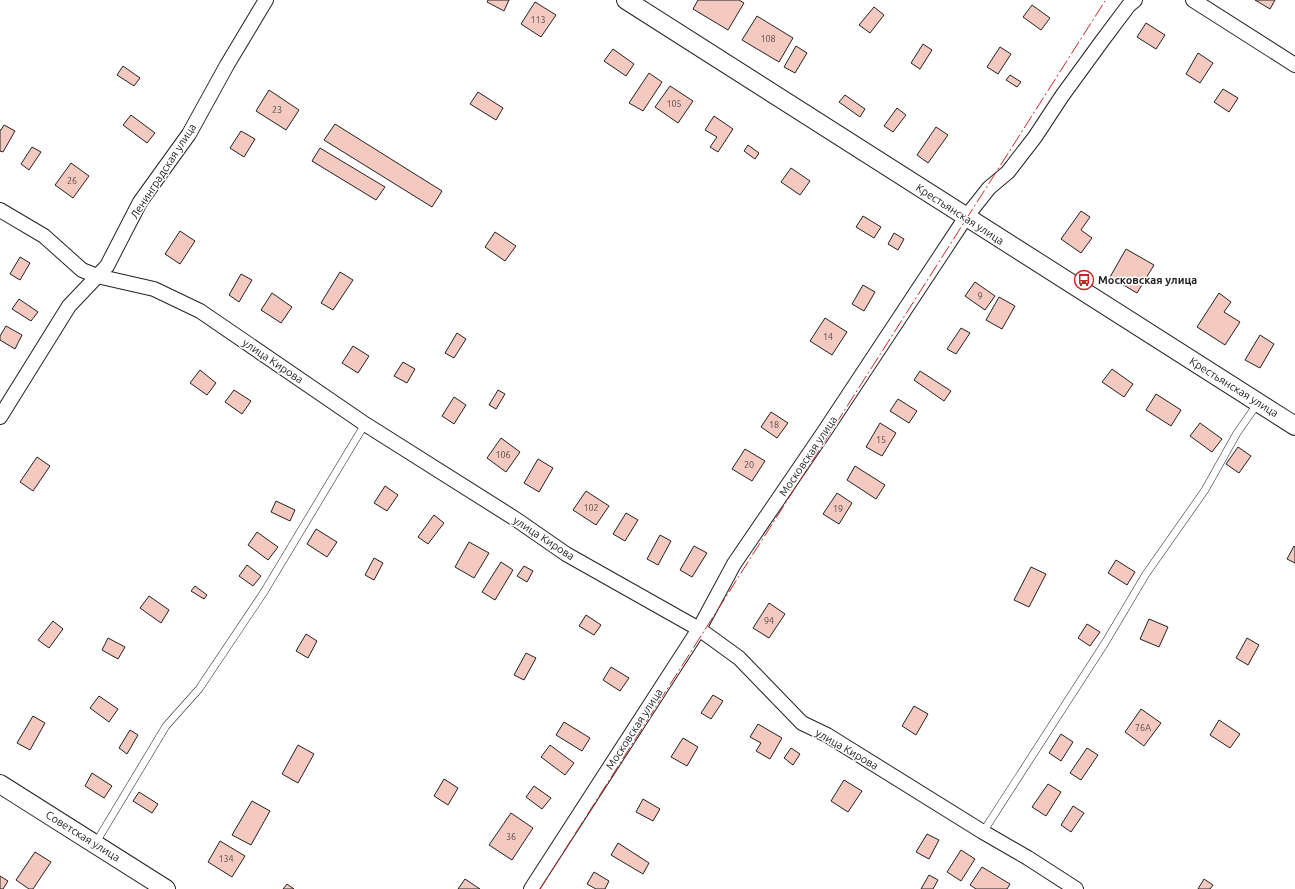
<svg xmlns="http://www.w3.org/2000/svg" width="1295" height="889" font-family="Ubuntu,sans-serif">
	<rect width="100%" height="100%" fill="#fff"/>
	<path fill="#f3c9c0" stroke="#222" d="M488,0H509L504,11L487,2Z
		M698,0H739L744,3L728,30L693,9Z
		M1255,0H1275L1270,9Z
		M535,2L556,15L541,37L521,24Z
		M1032,5L1050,18L1041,30L1023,17Z
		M874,7L884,15L870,33L859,25Z
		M757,16L793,38L779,62L742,40Z
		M1146,23L1165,35L1156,49L1137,37Z
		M923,44L932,50L920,69L911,63Z
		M796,46L807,53L795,73L784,67Z
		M1000,47L1011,54L998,74L987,67Z
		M613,49L634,64L626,76L604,61Z
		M1198,53L1213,63L1200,83L1186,74Z
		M123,66L140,78L134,86L117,75Z
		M649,73L662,82L643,111L629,103Z
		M1010,75L1021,82L1017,87L1006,80Z
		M670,86L693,101L678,123L655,107Z
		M1223,89L1238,98L1229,112L1214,102Z
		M269,90L299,110L286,130L256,111Z
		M478,92L503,108L496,120L470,104Z
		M845,95L865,109L860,117L839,102Z
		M897,108L906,115L893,132L884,126Z
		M131,115L155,133L147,143L123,125Z
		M714,116L733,129L718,152L710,147L717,137L705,130Z
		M335,124L442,191L432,207L324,140Z
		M4,125L15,131L3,152L0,151V130H1Z
		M936,127L948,135L928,163L917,155Z
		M241,131L255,139L244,157L230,148Z
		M748,145L759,153L755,159L744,151Z
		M32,147L41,152L29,170L21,164Z
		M320,148L385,187L376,200L312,161Z
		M71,163L89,176L73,198L55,185Z
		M791,168L810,181L800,195L781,182Z
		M1081,211L1090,217L1081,230L1092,238L1081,253L1061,239Z
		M863,216L881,227L874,238L856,227Z
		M180,231L195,241L180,264L165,254Z
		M495,232L516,246L505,261L485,247Z
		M894,233L904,239L898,250L888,244Z
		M1126,249L1154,265L1137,293L1110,277Z
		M20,257L30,263L20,280L10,274Z
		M340,272L353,280L333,310L321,303Z
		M241,274L252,280L239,302L229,295Z
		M975,282L995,296L985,310L965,296Z
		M863,285L875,292L864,311L852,304Z
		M272,293L292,307L281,323L261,310Z
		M1219,293L1231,302L1224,312L1240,322L1225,345L1197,327Z
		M999,297L1015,306L1002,329L986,320Z
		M19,299L38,312L31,321L12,309Z
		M825,318L847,332L832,355L810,341Z
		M6,326L22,335L15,349L0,340V336Z
		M961,328L970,333L956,354L947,349Z
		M457,333L466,339L454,358L445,353Z
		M1260,335L1274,344L1260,368L1245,360Z
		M353,346L369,356L358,373L342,363Z
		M403,362L415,369L407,383L394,376Z
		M1112,369L1133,384L1124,397L1102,382Z
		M200,370L216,383L207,395L190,383Z
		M920,371L951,391L944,401L914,380Z
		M234,390L251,401L242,414L225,402Z
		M498,390L505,394L496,409L489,405Z
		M1156,394L1181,410L1171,426L1146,410Z
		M454,397L466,405L454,424L442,416Z
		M898,399L917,411L909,423L890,411Z
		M771,412L788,423L777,438L761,427Z
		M880,423L896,433L882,456L866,447Z
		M1200,423L1222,439L1212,452L1190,436Z
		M501,438L520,452L506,472L487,458Z
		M1238,447L1251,456L1239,473L1226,464Z
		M745,449L765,461L752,481L732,469Z
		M37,457L50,466L33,491L20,482Z
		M538,459L553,468L539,492L524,483Z
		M855,466L885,485L876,499L847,480Z
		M385,486L398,495L387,511L374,503Z
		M586,491L609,506L596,525L573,510Z
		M837,493L852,503L839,524L823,514Z
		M276,501L295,510L290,521L271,512Z
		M626,513L638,520L625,541L613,534Z
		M434,515L444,523L428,544L418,537Z
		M316,529L337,542L327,557L307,544Z
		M257,532L278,547L268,560L248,545Z
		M660,535L671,541L658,565L647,559Z
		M469,542L489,553L474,578L455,567Z
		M694,546L707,553L692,577L680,570Z
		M1294,546L1295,547V563L1287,559Z
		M374,558L383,563L374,580L365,575Z
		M1116,560L1135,572L1127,585L1108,573Z
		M501,562L513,570L495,600L482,592Z
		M247,565L261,576L253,586L239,576Z
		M524,566L533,571L527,582L517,576Z
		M1031,567L1046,574L1029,607L1014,600Z
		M195,586L207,595L204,599L191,591Z
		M149,596L169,610L161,623L140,608Z
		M769,603L785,614L769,638L753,628Z
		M586,615L601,625L594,635L579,626Z
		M1149,619L1168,627L1159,647L1140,639Z
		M53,621L63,629L49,648L38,640Z
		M1087,624L1100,632L1090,646L1078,638Z
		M306,634L317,641L308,658L296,651Z
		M108,638L125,647L118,659L102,650Z
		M1247,638L1259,645L1248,665L1236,658Z
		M526,653L536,658L524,680L514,675Z
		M611,667L629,678L620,691L603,680Z
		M713,695L723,701L711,719L701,713Z
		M99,696L118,709L109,722L90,708Z
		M914,706L928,714L916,735L902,726Z
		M1141,709L1161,723L1144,746L1125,732Z
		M33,716L45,723L30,750L17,743Z
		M1219,720L1240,734L1230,748L1210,735Z
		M564,722L590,738L582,751L556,735Z
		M758,724L782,738L770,759L756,751L761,743L750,737Z
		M130,730L138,735L127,754L119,748Z
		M1061,734L1073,742L1061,761L1049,753Z
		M683,738L698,747L687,766L671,757Z
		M298,745L314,754L298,783L282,774Z
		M550,745L574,763L565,775L541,757Z
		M791,748L800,754L793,765L784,758Z
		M1087,748L1098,755L1081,780L1070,773Z
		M92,773L112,786L104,798L85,786Z
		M444,779L458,788L448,805L434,796Z
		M844,780L862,791L848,812L831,801Z
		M1048,784L1061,792L1046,816L1032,807Z
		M534,786L551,798L542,809L526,797Z
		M139,792L158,804L152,813L133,801Z
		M643,799L660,809L653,821L636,812Z
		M252,801L270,811L251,845L232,835Z
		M1073,806L1084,813L1071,832L1061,825Z
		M511,813L533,828L512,860L489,845Z
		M927,834L939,840L929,859L916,852Z
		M220,841L245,856L232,877L208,862Z
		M618,843L649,863L643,874L611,855Z
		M961,850L975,859L961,881L947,872Z
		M35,852L51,862L33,889H29L16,880Z
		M982,867L1010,884L1007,889H976L970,885Z
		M594,872L609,881L605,889H596L587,884Z
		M929,875L938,880L933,889H921Z
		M0,876L8,881L3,889H0Z
		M465,879L480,889H458Z
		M1204,879L1213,885L1210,889H1198Z
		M287,884L294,889H283Z"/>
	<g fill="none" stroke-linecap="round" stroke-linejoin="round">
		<defs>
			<path id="service" d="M983,832L1105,643L1146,574L1205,490L1237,433L1258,403
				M95,844L166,726L199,689L264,592L365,424"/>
			<path id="minor" d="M1193,0L1295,65
				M0,210L44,236L82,270L97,276L154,289L200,311L365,424L517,520L566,554L699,629L739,658L802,723L827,735L983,832L1028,858L1076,889
				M0,417L69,306L107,266L140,202L189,134L227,65L266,0
				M531,889L699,629L734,564L824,432L966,217L989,188L1008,172L1035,137L1062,96L1102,41L1129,5L1135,0"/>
			<path id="tertiary" d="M626,0L1295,426
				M0,784L166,889"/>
		</defs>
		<use href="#service" stroke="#222" stroke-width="8"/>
		<use href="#minor" stroke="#222" stroke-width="16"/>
		<use href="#tertiary" stroke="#222" stroke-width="20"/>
		<use href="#service" stroke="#fff" stroke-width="7"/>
		<use href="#minor" stroke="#fff" stroke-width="14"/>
		<use href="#tertiary" stroke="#fff" stroke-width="18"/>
		<path stroke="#c62828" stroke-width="1" stroke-dasharray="14 3 2 3" stroke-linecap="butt" d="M540,889L755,551L1105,1"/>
	</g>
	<defs>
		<symbol id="bus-ring" viewBox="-11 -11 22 22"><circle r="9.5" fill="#fff" stroke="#c62828" stroke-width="1.5"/><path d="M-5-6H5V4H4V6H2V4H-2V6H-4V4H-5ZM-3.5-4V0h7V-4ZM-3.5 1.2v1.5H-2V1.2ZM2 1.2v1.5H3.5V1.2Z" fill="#c62828"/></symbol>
	</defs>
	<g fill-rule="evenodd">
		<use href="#bus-ring" x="1073" y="269" width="22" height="22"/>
	</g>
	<g text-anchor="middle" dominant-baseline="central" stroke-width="3" stroke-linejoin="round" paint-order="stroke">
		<g font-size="9" fill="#564c4a">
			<text x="538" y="20">113</text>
			<text x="768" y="39">108</text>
			<text x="674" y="104">105</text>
			<text x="277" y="110">23</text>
			<text x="72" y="181">26</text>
			<text x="980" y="296">9</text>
			<text x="828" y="337">14</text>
			<text x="774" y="425">18</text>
			<text x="881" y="440">15</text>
			<text x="503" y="455">106</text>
			<text x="749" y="465">20</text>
			<text x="591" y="508">102</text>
			<text x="838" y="509">19</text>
			<text x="769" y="621">94</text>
			<text x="1143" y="728">76А</text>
			<text x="511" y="837">36</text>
			<text x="226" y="859">134</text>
		</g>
		<g font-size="11" fill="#222" stroke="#fff">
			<text transform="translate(163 171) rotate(-57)">Ленинградская улица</text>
			<text transform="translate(960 214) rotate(33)">Крестьянская улица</text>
			<text transform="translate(273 361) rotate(34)">улица Кирова</text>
			<text transform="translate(1234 387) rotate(32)">Крестьянская улица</text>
			<text transform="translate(808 456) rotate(-56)">Московская улица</text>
			<text transform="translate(544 538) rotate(33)">улица Кирова</text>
			<text transform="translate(634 729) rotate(-57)">Московская улица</text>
			<text transform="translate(847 749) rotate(30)">улица Кирова</text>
			<text transform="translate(83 836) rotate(32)">Советская улица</text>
		</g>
		<g font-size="11" font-weight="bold" fill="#222" stroke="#fff" text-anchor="start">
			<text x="1098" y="280">Московская улица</text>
		</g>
	</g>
</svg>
